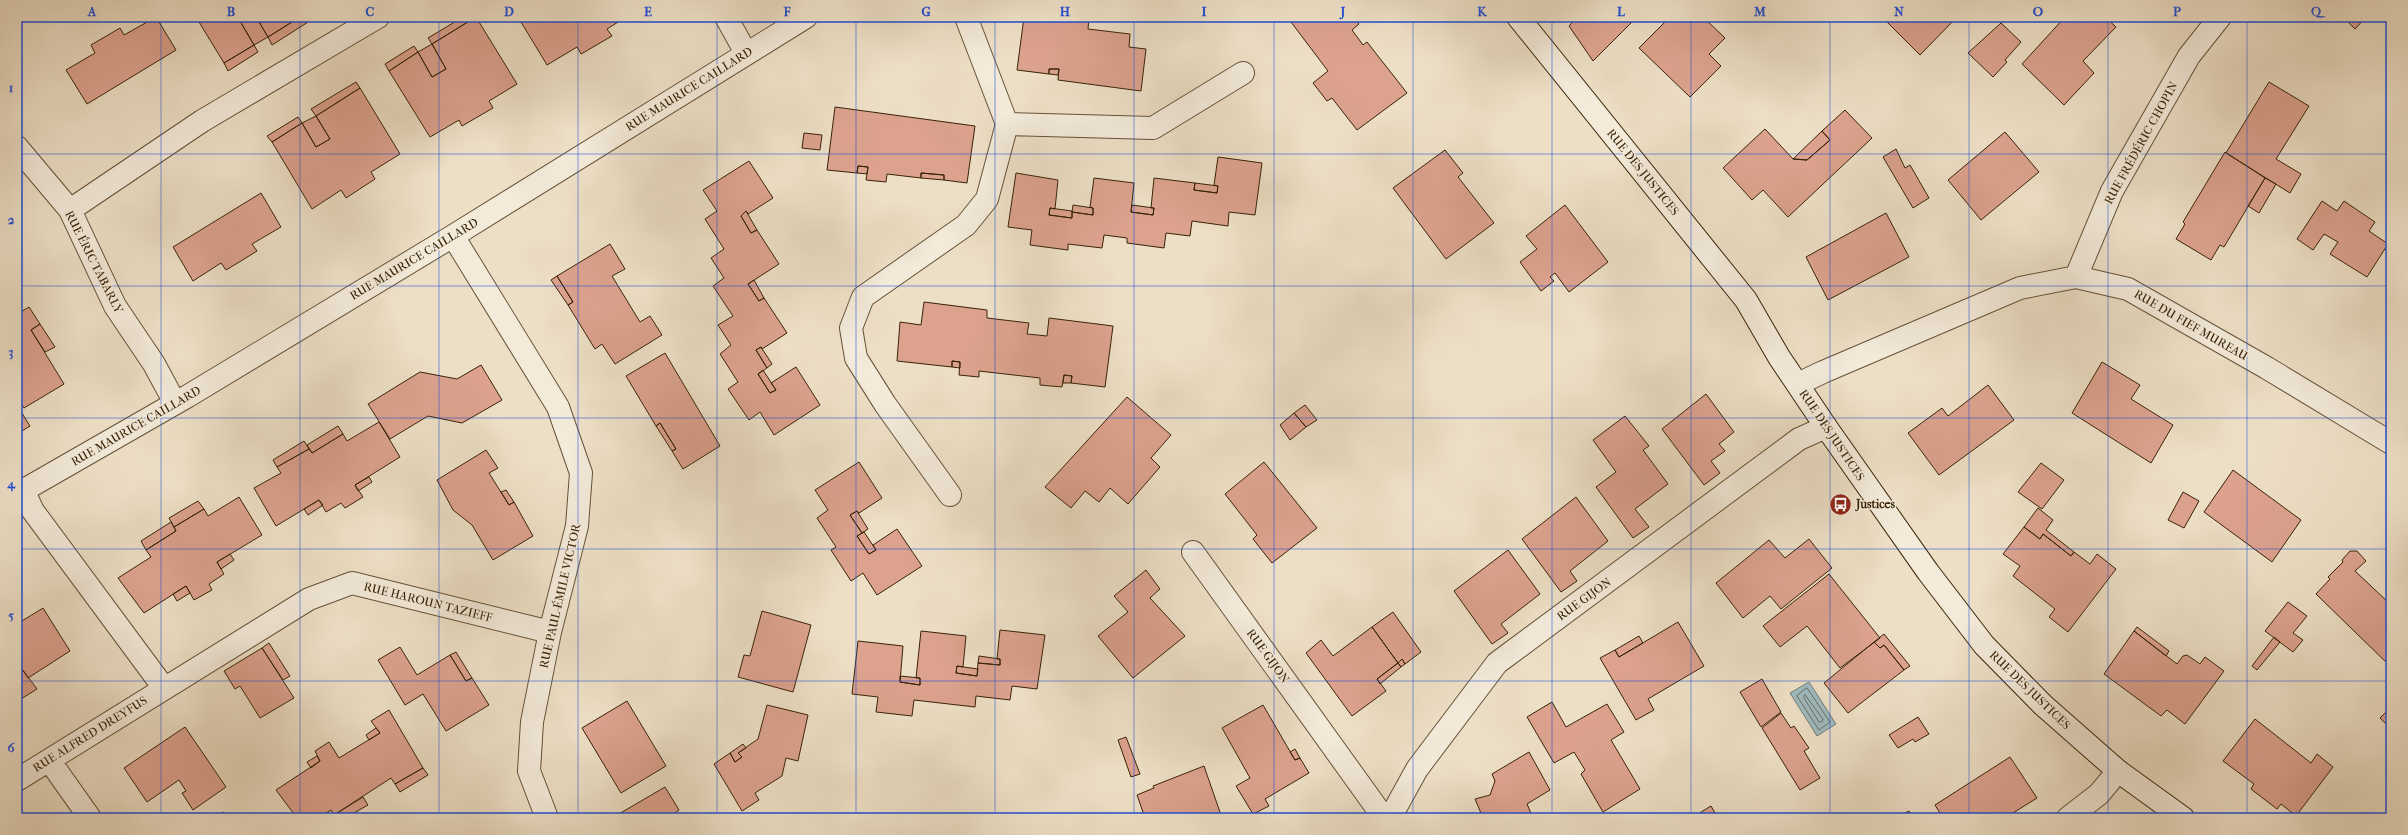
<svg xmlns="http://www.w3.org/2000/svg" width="2408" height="835" font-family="'IM FELL French Canon',serif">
	<rect width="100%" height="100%" fill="#eddfc6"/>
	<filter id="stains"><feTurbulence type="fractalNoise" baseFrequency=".005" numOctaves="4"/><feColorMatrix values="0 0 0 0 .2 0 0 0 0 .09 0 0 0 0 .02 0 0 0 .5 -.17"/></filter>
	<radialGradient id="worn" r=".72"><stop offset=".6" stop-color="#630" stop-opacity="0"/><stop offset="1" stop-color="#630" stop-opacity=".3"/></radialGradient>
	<path fill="#9ebabf" stroke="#757e75" d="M1809,682L1836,724L1817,736L1790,693Z"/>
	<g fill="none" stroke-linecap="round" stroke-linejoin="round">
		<path stroke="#6b6e62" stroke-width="1" d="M1807,688L1830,722L1819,730L1797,696Z
			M1805,695L1823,719L1822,722H1819L1804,698Z"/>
	</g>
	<path fill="#dca28e" stroke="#382306" d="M17,17H24L26,20L17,26Z
		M156,17L176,50L87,104L66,70L95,53L91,45L120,28L124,35Z
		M196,17H246L240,21L254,45L224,63Z
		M246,17H256L268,37L254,45L240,21Z
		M256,17H300L268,37Z
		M300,17H316L272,45L268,37Z
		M463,17H476L432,44L428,38Z
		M476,17L517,84L489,101L493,108L462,126L459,120L430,137L389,71L418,52L432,77L446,69L432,44Z
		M518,17H626L607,29L612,36L581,54L577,47L547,65Z
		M1024,17H1089L1088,29L1130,34L1129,47L1146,49L1141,91L1058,80L1059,69H1049V74L1017,70Z
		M1298,17H1354L1359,24L1352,30L1363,45L1367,42L1407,93L1357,130L1332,98L1327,101L1313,83L1328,71L1291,22Z
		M1577,17H1637L1593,61L1569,26Z
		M1670,17H1703L1725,38L1709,54L1721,66L1690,97L1639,48Z
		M1884,17H1892L1888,21Z
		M1892,17H1953L1955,19L1920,55L1887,22Z
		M2065,17H2105L2116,27L2083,61L2094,73L2064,105L2022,64Z
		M2343,17H2366L2355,29Z
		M2001,23L2021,42L2005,60L2007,62L1993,77L1968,53Z
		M432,44L446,69L432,77L418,52Z
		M254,45L258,52L228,71L224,63Z
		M414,46L418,52L389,71L385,64Z
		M1049,69H1059L1058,75L1049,74Z
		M356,82L360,88L316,116L311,109Z
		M2269,82L2309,106L2276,159L2301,174L2290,193L2226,153Z
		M360,88L400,154L371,172L375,179L346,198L341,190L312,209L272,142L302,123L316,147L330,139L316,116Z
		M835,107L975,126L967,183L944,180V175L921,173V178L887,174L886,182L866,180L868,167L858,166L857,173L827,170Z
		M1845,110L1872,138L1788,217L1763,190L1752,200L1723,168L1765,129L1793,159L1807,160L1830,140L1822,131Z
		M316,116L330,139L316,147L302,123Z
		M298,117L302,123L272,142L267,136Z
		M1822,131L1830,140L1807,160L1793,159Z
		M2005,132L2039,172L1981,220L1948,180Z
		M804,133L822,135L820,150L802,148Z
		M1896,149L1905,168L1910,165L1929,198L1913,208L1883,157Z
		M1445,150L1463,173L1458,177L1494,223L1446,259L1393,188Z
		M2225,152L2265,178L2224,247L2220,245L2211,260L2176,239L2185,224L2183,222Z
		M1218,157L1262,163L1255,215L1229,212L1228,226L1192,221L1190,236L1166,233L1164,248L1127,243V238L1104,235L1102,248L1068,244V250L1030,245L1032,230L1008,227L1016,173L1058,180L1055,209L1050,208L1049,215L1072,218V212L1093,215V208L1090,207L1094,178L1134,183L1131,212L1153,215L1154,208H1151L1154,178L1195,183L1194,190L1217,193L1218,186L1214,185Z
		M749,161L773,198L748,214L746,211L741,216L751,233L757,230L779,264L748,284L759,301L764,298L787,333L762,349L761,347L756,350L767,368L758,374L770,393L776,390L771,383L796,367L820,405L774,435L760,412L749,420L728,389L738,382L720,354L731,345L718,325L733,316L713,286L724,278L711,258L724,249L705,219L717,211L703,190Z
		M858,166L868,167L867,174L857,173Z
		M921,173L944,175V180L921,178Z
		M2265,178L2276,184L2259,213L2248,206Z
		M1195,183L1218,186L1217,193L1194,190Z
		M261,193L281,227L252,244L257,251L241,261L226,270L221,263L193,281L173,247Z
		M2322,201L2337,211L2344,201L2375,222L2369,231L2388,244L2367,277L2330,254L2338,242L2324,234L2313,250L2297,239Z
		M1073,205L1093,208V215L1072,212Z
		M1132,205L1154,208L1153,215L1131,212Z
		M1565,205L1608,262L1569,292L1555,273L1550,277L1554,281L1541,291L1520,262L1537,249L1526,236Z
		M1050,208L1072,211V218L1049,215Z
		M746,211L757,230L751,233L741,216Z
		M1886,213L1909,257L1828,300L1806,257Z
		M610,244L625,269L612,276L640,322L650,316L662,335L615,364L602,344L595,349L568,305L573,302L557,276Z
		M557,276L573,302L568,305L551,280Z
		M754,280L764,298L759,301L748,284Z
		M924,302L987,310V318L1029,323L1027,334L1047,336L1049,318L1113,326L1105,387L1071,383L1072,376L1064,375L1062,387L1040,385V378L979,371V377L959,375L960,362L952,361V367L897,361L900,322L921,325Z
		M29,307L40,324L31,330L64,384L24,408L17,397V314Z
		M40,324L55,347L45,352L31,330Z
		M761,347L772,364L767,368L756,350Z
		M665,353L720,446L683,469L672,451L676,449L660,423L656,426L626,376Z
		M952,361L960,362V368L952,367Z
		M2102,362L2140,385L2131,399L2173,425L2151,463L2072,413Z
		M481,365L502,400L462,423L428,416L390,439L368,404L420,372L457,379Z
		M763,370L776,390L770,393L758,374Z
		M1064,375L1072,376L1071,383H1063Z
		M1988,385L2014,420L1939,475L1908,433L1942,408L1948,416Z
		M1706,394L1734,432L1719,444L1725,451L1711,461L1720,473L1704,485L1662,429Z
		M1127,397L1171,435L1151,458L1160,467L1128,504L1110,488L1099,502L1085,491L1071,508L1045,487Z
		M1305,405L1317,420L1306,427L1294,413Z
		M20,410L30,426L17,434V412Z
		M1294,413L1306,427L1290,440L1280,425Z
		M1625,416L1649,446L1643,450L1668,484L1635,509L1649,527L1633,538L1596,487L1616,472L1593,440Z
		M379,422L400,457L355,485L363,497L345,508L341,503L326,512L319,500L276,526L254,488L281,473L277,467L309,449L312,453L343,434L347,441Z
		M660,423L676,449L672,451L656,426Z
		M338,426L343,434L312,453L307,445Z
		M304,441L309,449L277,467L273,460Z
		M486,450L498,468L489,473L509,505L514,502L533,536L493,560L472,525L453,510L437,480Z
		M859,462L882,498L859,513L857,511L850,515L862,533L857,536L869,554L876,550L873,545L897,529L922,566L877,595L863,573L851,581L831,550L836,547L817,518L828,510L815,490Z
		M1264,462L1317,528L1272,563L1253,539L1257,535L1225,494Z
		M2041,463L2064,480L2042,509L2018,492Z
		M2233,470L2301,520L2272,562L2204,512Z
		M369,477L372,482L358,491L355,485Z
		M506,490L514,502L509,505L501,492Z
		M2183,492L2199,501L2184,528L2168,520Z
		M239,497L262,535L217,562L224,574L209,584L212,590L194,600L186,586L144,613L118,578L151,557L146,550L176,531L174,527L204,509L208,516Z
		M1576,497L1608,541L1570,571L1577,581L1561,592L1522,539Z
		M319,500L323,505L308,515L304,509Z
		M198,501L204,509L174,527L169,518Z
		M2038,508L2053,520L2046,530L2074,552L2071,556L2043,534L2040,539L2024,527Z
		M857,511L868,529L862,533L850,515Z
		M171,522L176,531L146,550L141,541Z
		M2024,527L2040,539L2043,534L2071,556L2074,552L2090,564L2097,554L2116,569L2068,632L2049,617L2055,609L2013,576L2020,566L2003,554Z
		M864,532L876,550L869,554L857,536Z
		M1809,539L1832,568L1781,609L1770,596L1743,618L1716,583L1769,540L1785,558Z
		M1508,550L1540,594L1501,624L1508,633L1492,644L1454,591Z
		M2350,551H2357L2366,561L2355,571L2389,603L2391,600L2390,666L2316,594L2330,579L2328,577L2343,562L2342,560Z
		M230,554L234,560L221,569L217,562Z
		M1146,570L1160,589L1150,598L1185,636L1133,678L1098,636L1128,612L1114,596Z
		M1829,574L1880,638L1840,668L1807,626L1780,647L1763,626Z
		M186,586L190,593L177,601L173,594Z
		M2288,602L2307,616L2293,633L2303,640L2293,652L2265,631Z
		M43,608L70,651L28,678L22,669L17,673V624Z
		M762,611L811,625L793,692L738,677L744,655L750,656Z
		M1393,612L1421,652L1405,664L1402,659L1398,663L1372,627Z
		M1678,622L1704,666L1648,699L1654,710L1636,720L1600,658L1615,650L1619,657Z
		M1372,627L1398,663L1377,679L1386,691L1352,716L1306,653L1321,640L1333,656Z
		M2137,627L2169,651L2166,656L2134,631Z
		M1000,630L1045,635L1037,689L1012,686L1010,700L976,696L975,707L914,700L912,716L876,712L878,697L852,694L858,641L903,646L900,682L920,685V678H916L921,631L966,636L963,667L957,666L956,673L977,676L978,663L1000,665V659H997Z
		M2134,631L2177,664L2183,656L2187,655L2200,664L2205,657L2224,671L2185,724L2167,710L2161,716L2104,674Z
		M1884,634L1910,666L1904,670L1884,645L1880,648L1874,642Z
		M1639,636L1643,643L1619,657L1615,650Z
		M2274,637L2280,642L2257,670L2252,666Z
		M1874,642L1880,648L1884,645L1904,670L1848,713L1824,683Z
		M269,643L290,676L283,680L262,648Z
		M400,647L417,675L450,655L466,681L472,678L489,705L446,731L423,694L405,705L378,660Z
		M262,648L294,698L260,718L240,686L235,689L224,671Z
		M456,652L472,678L466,681L450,655Z
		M979,656L1000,659V665L978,663Z
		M1402,659L1405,664L1401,667L1398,663Z
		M1398,663L1401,667L1380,684L1377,679Z
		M957,666L978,669L977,676L956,673Z
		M22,669L37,689L21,699L17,693V673Z
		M900,676L920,678V685L900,682Z
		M1762,679L1781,712L1761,727L1740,692Z
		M17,693L21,699L17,702Z
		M627,701L666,766L621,793L582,728Z
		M1552,702L1566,727L1607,704L1624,732L1611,740L1640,789L1603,812L1581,774L1585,770L1574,752L1554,763L1527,717Z
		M767,705L808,715L798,761L786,758L782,776L755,793L759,800L742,811L714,764L730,753L735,762L742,757L738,753L758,739Z
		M1263,705L1295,760L1300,758L1309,773L1265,799L1269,806L1253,814L1236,786L1250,778L1222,728Z
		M2391,707V729L2380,718Z
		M389,710L423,768L395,784L391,778L334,815L331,810L318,818H297L276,790L320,761L315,751L329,742L339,758L380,733L371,721Z
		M1781,713L1791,728L1794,726L1809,748L1804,751L1820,778L1800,790L1762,728Z
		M1918,717L1929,734L1915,742L1913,739L1898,748L1889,735Z
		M2255,719L2311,763L2317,754L2333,767L2296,816L2281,804L2277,809L2251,789L2254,784L2223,761Z
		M185,727L226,787L193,810L182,793L186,791L179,780L147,802L124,768Z
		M376,728L380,733L369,740L366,735Z
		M1126,737L1140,774L1131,777L1118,740Z
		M743,744L746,748L738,753L742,757L735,762L730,753Z
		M1295,749L1300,758L1295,760L1290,752Z
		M1529,752L1550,790L1527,804L1533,818H1483L1475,799L1490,795L1495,781L1492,774Z
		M317,756L320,761L311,768L307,762Z
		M2010,757L2037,798L2005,818H1943L1935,805Z
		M1204,766L1222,818H1145L1137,795L1154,788L1153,786Z
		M423,768L428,775L400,792L395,784Z
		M665,787L679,810L675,813L677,818H612Z
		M363,797L368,805L345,818H336L334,815Z
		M1711,806L1718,818H1693V817Z
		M1909,811L1913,818H1895Z
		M223,812L227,818H214Z"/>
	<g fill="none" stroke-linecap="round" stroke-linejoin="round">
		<defs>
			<path id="street" d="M726,17L746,53
				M1007,124L1153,128L1243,73
				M17,147L70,210L115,306L154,364L175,403
				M70,210L202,121L378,17
				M453,236L558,407L581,473L577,526L550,632L532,722L529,771L547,818
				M2076,277L2112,191L2189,56L2220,17
				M1798,384L1823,372L2020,288L2076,277L2128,289L2267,368L2391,443
				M23,490L33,511L164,688
				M17,494L188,396L453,236L806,17
				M950,495L885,404L856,358L851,328L863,297L966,225L987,199L1007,124L966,17
				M1193,552L1384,818
				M49,760L90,818
				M17,780L309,599L352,583L550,632
				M1390,818L1417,769L1497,663L1799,439L1826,427
				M2068,818L2099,794L2118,771"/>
			<path id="secondary" d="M1518,17L1746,300L1779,357L1826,427L1928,572L1984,645L2043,705L2118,771L2183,818"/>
		</defs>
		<use href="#street" stroke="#655236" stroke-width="24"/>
		<use href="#secondary" stroke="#382306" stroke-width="24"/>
		<use href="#street" stroke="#f3eada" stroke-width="22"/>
		<use href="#secondary" stroke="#f3eada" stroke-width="22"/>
	</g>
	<path fill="none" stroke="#1d4ed8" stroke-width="1" stroke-opacity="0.55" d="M161,17V818M300,17V818M439,17V818M578,17V818M717,17V818M856,17V818M995,17V818M1134,17V818M1274,17V818M1413,17V818M1552,17V818M1691,17V818M1830,17V818M1969,17V818M2108,17V818M2247,17V818M17,154H2391M17,286H2391M17,418H2391M17,549H2391M17,681H2391"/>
	<defs>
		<symbol id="bus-disc" viewBox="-11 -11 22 22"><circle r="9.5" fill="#8f2418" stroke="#f3eada"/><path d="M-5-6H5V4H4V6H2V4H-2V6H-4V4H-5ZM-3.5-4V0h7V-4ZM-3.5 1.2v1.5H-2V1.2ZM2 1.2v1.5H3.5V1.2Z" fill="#fff"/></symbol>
	</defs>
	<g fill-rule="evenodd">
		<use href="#bus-disc" x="1828" y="492" width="25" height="25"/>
	</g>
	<g text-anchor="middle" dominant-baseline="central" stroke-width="3" stroke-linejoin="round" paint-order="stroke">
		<g font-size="12" fill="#382306" stroke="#f3eada">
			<text transform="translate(689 89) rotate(-32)">RUE MAURICE CAILLARD</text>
			<text transform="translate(2141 143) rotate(-61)">RUE FRÉDÉRIC CHOPIN</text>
			<text transform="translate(1643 172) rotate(51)">RUE DES JUSTICES</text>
			<text transform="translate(414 259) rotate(-31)">RUE MAURICE CAILLARD</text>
			<text transform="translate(94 262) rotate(63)">RUE ÉRIC TABARLY</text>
			<text transform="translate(2191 325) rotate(30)">RUE DU FIEF MUREAU</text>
			<text transform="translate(136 426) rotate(-30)">RUE MAURICE CAILLARD</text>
			<text transform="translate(1832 435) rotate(56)">RUE DES JUSTICES</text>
			<text transform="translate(560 596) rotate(-77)">RUE PAUL-ÉMILE VICTOR</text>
			<text transform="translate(1584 599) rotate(-36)">RUE GIJON</text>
			<text transform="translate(428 602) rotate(14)">RUE HAROUN TAZIEFF</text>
			<text transform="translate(1268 656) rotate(54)">RUE GIJON</text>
			<text transform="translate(2030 690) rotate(44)">RUE DES JUSTICES</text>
			<text transform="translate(90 734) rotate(-32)">RUE ALFRED DREYFUS</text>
		</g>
		<g font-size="12" font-weight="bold" fill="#382306" stroke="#f3eada" text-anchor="start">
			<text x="1856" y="504">Justices</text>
		</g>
	</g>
	<rect width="2408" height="835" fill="none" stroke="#eddfc6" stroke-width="44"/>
	<rect x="22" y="22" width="2364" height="791" fill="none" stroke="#1d4ed8" stroke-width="1.5"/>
	<g font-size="13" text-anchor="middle" font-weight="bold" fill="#1d4ed8">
		<text x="92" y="16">A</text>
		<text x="231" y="16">B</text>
		<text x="370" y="16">C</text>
		<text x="509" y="16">D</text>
		<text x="648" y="16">E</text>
		<text x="787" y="16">F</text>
		<text x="926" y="16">G</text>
		<text x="1065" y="16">H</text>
		<text x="1204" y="16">I</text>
		<text x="1343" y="16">J</text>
		<text x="1482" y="16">K</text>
		<text x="1621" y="16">L</text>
		<text x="1760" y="16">M</text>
		<text x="1899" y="16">N</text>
		<text x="2038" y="16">O</text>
		<text x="2177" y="16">P</text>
		<text x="2316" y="16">Q</text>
		<text x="11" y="92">1</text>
		<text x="11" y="224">2</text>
		<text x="11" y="356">3</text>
		<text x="11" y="488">4</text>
		<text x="11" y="620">5</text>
		<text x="11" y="752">6</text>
	</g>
	<rect width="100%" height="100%" filter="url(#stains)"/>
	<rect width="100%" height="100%" fill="url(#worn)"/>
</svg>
